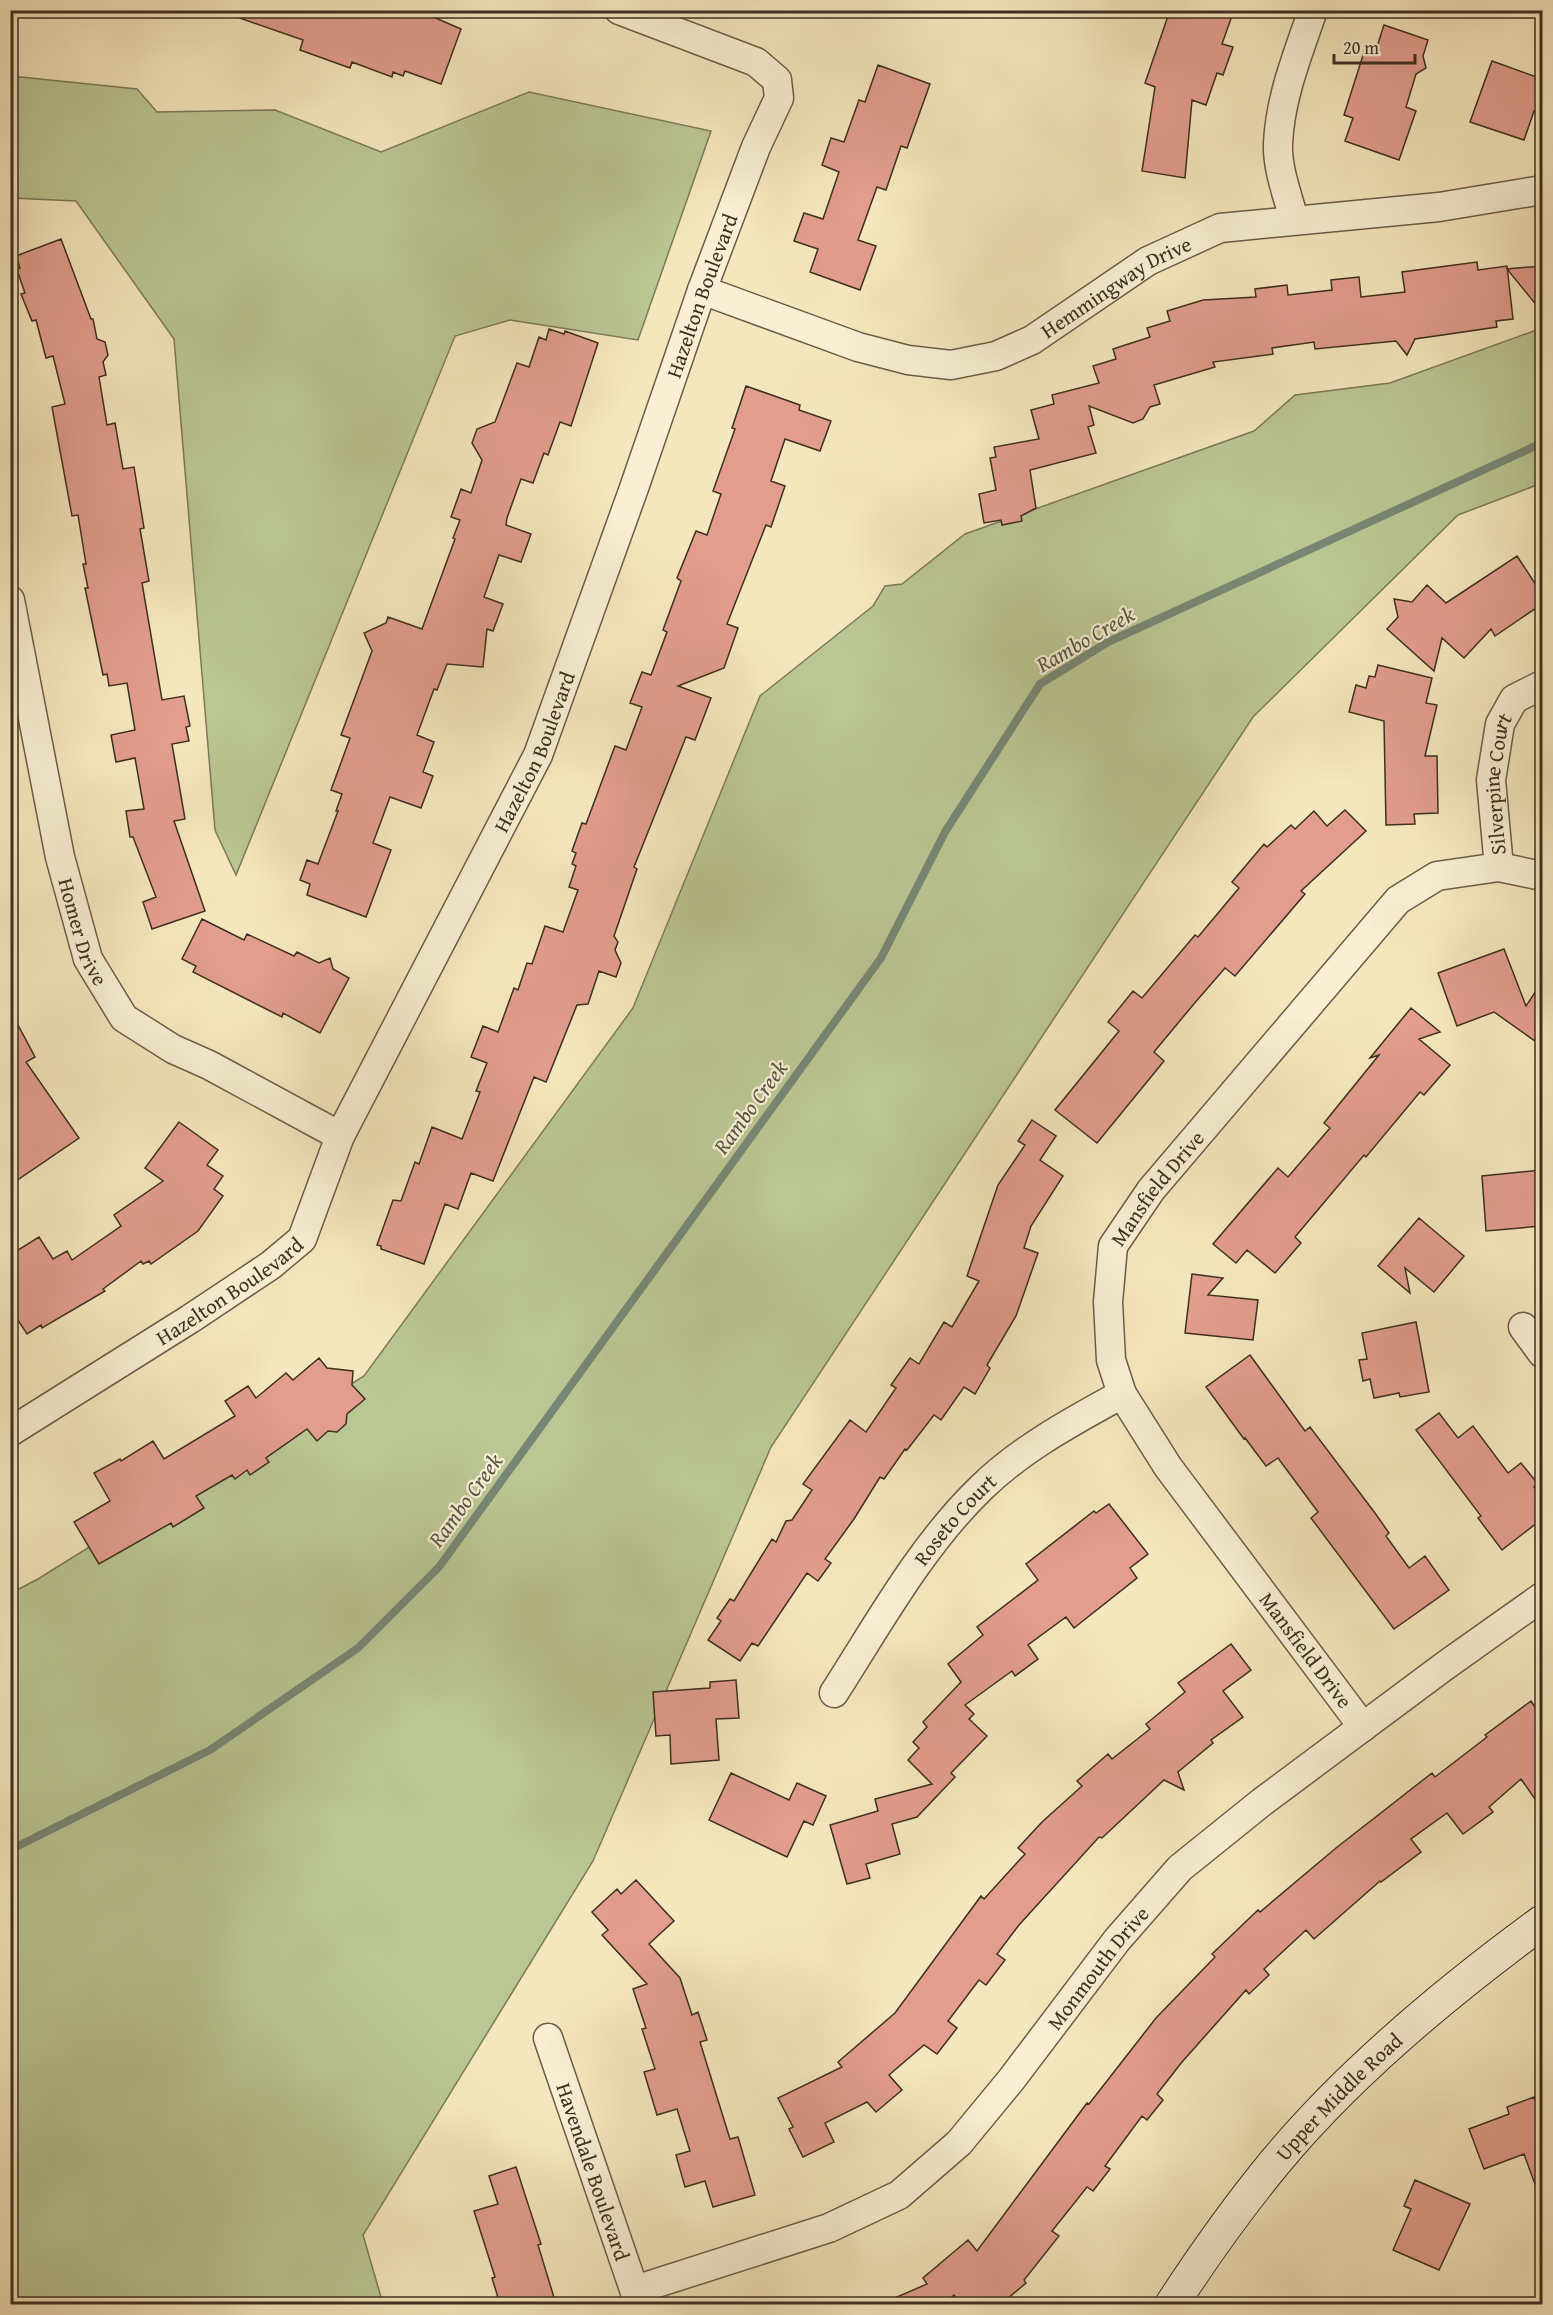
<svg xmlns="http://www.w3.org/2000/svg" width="1553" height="2315" font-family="'Gentium Book Plus',serif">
	<rect width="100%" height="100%" fill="#f5e7bd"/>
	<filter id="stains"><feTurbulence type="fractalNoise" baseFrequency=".00333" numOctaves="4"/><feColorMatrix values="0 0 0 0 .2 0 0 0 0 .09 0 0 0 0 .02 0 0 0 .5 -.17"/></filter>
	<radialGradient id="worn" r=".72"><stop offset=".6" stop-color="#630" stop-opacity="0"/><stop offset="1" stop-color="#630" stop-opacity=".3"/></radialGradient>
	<path fill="#bac693" stroke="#7c7a5a" stroke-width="1.5" d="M11,76L137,89L157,112L275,110L381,152L529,92L711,131L638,340L510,320L455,336L236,875L215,830L174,339L76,201L11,198Z
		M1542,328V483L1458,515L1253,717L771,1447L593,1861L363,2235L383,2304H11V1593L38,1579L364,1376L633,1008L760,696L873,606L885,586L902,584L965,534L1254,431L1295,395L1390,383Z"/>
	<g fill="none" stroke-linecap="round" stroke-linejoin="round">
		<path stroke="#778774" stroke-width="8" d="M10,1850L210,1750L358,1648L439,1567L881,958L945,832L1040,684L1108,642L1542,443"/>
	</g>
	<path fill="#e29d8d" stroke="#3e2f21" stroke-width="1.5" d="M228,10H417L461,29L441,84L405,71L403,76L393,72L392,77L352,62L350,68L300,50L303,40L228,14Z
		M1170,10H1234L1222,44L1233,47L1223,75L1217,73L1206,105L1192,100L1185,178L1142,171L1155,87L1145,83Z
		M1384,25L1428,40L1423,56L1426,68L1416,74L1406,107L1416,111L1399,160L1345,141L1353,118L1344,115L1365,49L1375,53Z
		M1492,61L1542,79V114L1534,111L1524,140L1470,122Z
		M878,65L930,84L907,148L901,146L886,190L877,187L858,240L876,246L860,290L810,272L818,249L794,241L804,213L823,219L839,172L822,165L831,138L844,142L859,100L865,102Z
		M61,239L91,319H93L97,339L105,342L108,355L103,362L106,375L99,377L107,425L115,423L123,469L134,467L144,528L140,529L149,581L142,583L162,700L184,696L190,726L186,727L189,741L172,744L185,819L174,821L205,911L152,929L143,902L156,897L133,837H130L126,811L144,809L135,758L116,762L111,735L135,730L127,683L109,686L107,674L103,675L85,588H88L83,564H86L78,515L72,516L52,407L65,404L53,356L46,358L36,320L32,321L21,294L25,293L17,270L20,268L16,256Z
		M1477,262L1478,270L1507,266L1513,319L1496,321L1497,327L1415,339L1407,355L1396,341L1315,349L1314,342L1272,348L1273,354L1213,362L1215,367L1154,385L1160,404L1150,407L1143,419L1133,423L1089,406L1094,425L1088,427L1096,453L1030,470L1036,508L1021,516L1022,521L1002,525L1001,520L984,523L979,494L996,490L990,458L996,457L994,447L1039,439L1031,410L1054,404L1052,395L1099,383L1093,366L1116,359L1113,349L1150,337L1147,328L1170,321L1167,311L1203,300L1256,297L1255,289L1287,285L1288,295L1332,290L1331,280L1359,277L1361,297L1405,292L1402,272Z
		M1542,266V312L1507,269Z
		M549,329L564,334L565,331L598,343L571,426L560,422L548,455L544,453L533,483L521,479L507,518L506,525L531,534L521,562L499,555L484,597L503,604L493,631L487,629L483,667L447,664L437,690L434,689L417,735L434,742L423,772L433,776L421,808L390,797L373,843L391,850L366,917L307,895L310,884L300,880L307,860L318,864L338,811H336L342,794L331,790L350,738L341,735L372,651L364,633L386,623L388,617L422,629L455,539L453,538L460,520L451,517L461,489L471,493L482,460L472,443L477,429L495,422L517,363L529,367L539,337L546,340Z
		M746,386L800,405L799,410L831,421L820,451L785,439L771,481L785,486L771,527L766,525L727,624L738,628L724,668L678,686L711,698L695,740L686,737L634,867L637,869L614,936L618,942L615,950L621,963L616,977L599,971L588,1004L577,1005L546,1082L534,1077L493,1181L471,1173L458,1209L445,1204L424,1264L381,1249V1246L377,1245L393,1200L401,1201L415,1162L419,1164L432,1127L462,1139L480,1092L476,1091L487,1063L471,1057L483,1026L498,1032L514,988L518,990L527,963L532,964L545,926L563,932L578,890L569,887L576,866L572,864L576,853L572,851L582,823L586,824L615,746L626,750L642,707L630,703L642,672L651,675L667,632L663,630L681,581L677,578L696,531L707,535L721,494L713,491L735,429L732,428Z
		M1517,556L1542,594V604L1495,636L1491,629L1464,658L1442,638L1434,671L1387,629L1398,617L1394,599L1412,602L1427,585L1446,603Z
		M1378,665L1432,678L1426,703L1437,705L1425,756H1437L1438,813L1414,814L1415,824L1386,825L1384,721L1349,712L1356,685L1366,688L1369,676L1375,677Z
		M1345,810L1366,831L1301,891L1305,894L1235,976L1225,968L1193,1005L1154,1052L1164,1061L1097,1143L1055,1110L1119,1031L1108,1022L1133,991L1142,998L1195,935L1198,937L1239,888L1232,882L1264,844L1267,847L1291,825L1295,829L1314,811L1327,826Z
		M202,919L244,940L247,934L294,956L297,952L319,963L330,958L333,969L349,978L320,1033L283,1013L282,1017L193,972L196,966L182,959Z
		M1504,949L1526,1006L1542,982V1046L1494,1012L1457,1026L1438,973Z
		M1411,1008L1440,1032L1419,1039L1450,1065L1424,1095L1420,1092L1366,1157L1364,1155L1295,1237L1301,1243L1275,1273L1247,1250L1236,1263L1213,1244L1278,1168L1288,1177L1330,1128L1324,1123L1379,1055L1370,1058Z
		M10,1010L35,1057L26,1062L79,1138L10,1185Z
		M1032,1120L1056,1136L1040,1160L1063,1176L1031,1226L1024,1248L1038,1253L1016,1316L987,1365L990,1368L975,1394L964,1387L941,1420L934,1415L907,1450L905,1449L884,1479L880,1477L854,1519L825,1559L831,1563L818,1581L807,1573L758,1646L752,1643L740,1661L708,1640L721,1621L717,1618L730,1599L734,1601L772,1539L776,1542L786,1521L792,1520L812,1490L803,1484L850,1420L866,1432L896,1388L891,1385L910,1358L919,1364L944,1322L952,1327L979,1281L967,1276L998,1185L1025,1145L1018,1141Z
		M179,1122L218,1150L207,1165L223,1176L214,1189L223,1196L198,1231L151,1264L149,1261L143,1264L141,1261L103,1289L105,1291L42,1328L41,1325L27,1334L10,1308V1255L39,1237L53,1259L67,1251L72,1260L121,1226L114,1215L163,1181L145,1168Z
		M1542,1170V1226L1486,1231L1482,1176Z
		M1419,1218L1464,1256L1434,1292L1405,1268L1410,1293L1378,1266Z
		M1192,1274L1223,1278L1208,1295L1258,1300L1253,1340L1185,1333Z
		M1416,1322L1429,1392L1400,1397L1399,1393L1374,1398L1370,1379L1363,1381L1359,1360L1367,1359L1362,1333Z
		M1250,1355L1305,1431L1310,1427L1375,1513L1389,1533L1386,1536L1409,1568L1425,1556L1449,1590L1394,1629L1311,1518L1318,1512L1278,1458L1266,1466L1245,1438L1244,1439L1206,1387Z
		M319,1358L327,1368L353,1371L352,1385L365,1399L347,1414L346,1424L337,1432L328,1431L317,1441L307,1429L266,1458L269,1462L250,1475L247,1470L235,1479L232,1475L196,1496L204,1508L173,1527L171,1523L99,1564L74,1522L110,1501L94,1473L120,1459L121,1461L153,1441L164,1459L235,1416L225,1401L248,1386L256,1398L286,1373L293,1380Z
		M1439,1413L1458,1438L1473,1426L1508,1473L1521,1463L1538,1484L1534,1487L1542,1498V1519L1502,1550L1478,1518L1481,1516L1416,1430Z
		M1109,1504L1148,1554L1130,1568L1137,1578L1074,1628L1066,1617L1028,1645L1038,1659L1015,1676L1012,1671L965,1705L974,1714L969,1719L987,1736L951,1773L955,1777L917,1817L892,1824L900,1854L866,1864L870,1878L847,1884L830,1825L878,1811L875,1799L932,1784L908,1760L919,1748L913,1742L927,1727L923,1722L961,1682L948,1664L983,1635L977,1627L1038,1580L1026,1564L1094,1511L1096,1513Z
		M1231,1644L1251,1670L1223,1691L1243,1717L1211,1740L1213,1743L1178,1772L1184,1790L1164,1780L1102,1838L1099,1837L1019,1925L997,1954L1005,1960L986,1985L979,1980L948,2021L957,2028L937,2054L924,2045L889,2075L902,2090L876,2112L867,2102L825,2123L834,2142L803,2157L789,2129L793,2127L778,2098L842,2067L838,2062L895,2013L981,1896L984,1899L1025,1854L1018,1848L1042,1822L1082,1786L1077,1781L1108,1754L1112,1759L1150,1729L1146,1724L1185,1692L1178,1683Z
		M736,1680L739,1718L716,1719L719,1760L671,1764L670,1735L656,1736L653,1692L710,1688V1682Z
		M1531,1701L1542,1718V1809L1521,1779L1489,1807L1493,1812L1463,1834L1447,1813L1411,1839L1421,1852L1381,1882L1380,1881L1314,1939L1306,1930L1264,1969L1269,1975L1249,1994L1246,1990L1182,2062L1157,2094L1163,2100L1147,2120L1142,2116L1105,2166L1110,2169L1093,2191L1087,2187L1052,2231L1059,2236L1024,2280L1026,2283L1001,2304H962L954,2295L943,2304H881L927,2284L923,2278L968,2240L977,2251L1087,2103L1089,2104L1156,2018L1215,1957L1212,1954L1258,1910L1260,1912L1336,1848L1432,1773L1435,1777L1487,1737L1485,1735Z
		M731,1773L789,1800L797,1783L826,1796L813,1825L804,1821L787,1857L709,1820Z
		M636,1880L674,1921L649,1944L680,1978L692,2015L698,2012L707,2040L700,2042L730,2139L738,2137L755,2195L713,2207L705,2181L685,2187L676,2155L690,2151L677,2109L657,2115L644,2072L655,2069L642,2029L646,2028L633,1989L647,1984L602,1935L608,1930L592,1912L617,1889L621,1894Z
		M1534,2097L1542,2121V2198H1540L1524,2154L1484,2169L1469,2129L1509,2114L1507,2107Z
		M516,2167L541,2244L538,2245L556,2304H500L492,2278L495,2277L474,2211L498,2204L489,2176Z
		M1415,2180L1470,2204L1439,2270L1393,2250L1411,2209L1404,2206Z"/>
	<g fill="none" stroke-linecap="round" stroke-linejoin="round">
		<defs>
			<g id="street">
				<path d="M1294,220C1288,196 1277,169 1278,144C1280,97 1298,54 1313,10"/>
				<path id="s1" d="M702,290L858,347L908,360L951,365L996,356L1032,340L1148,261L1220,228L1439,207L1542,190"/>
				<path id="s2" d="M10,600L60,857L88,959L124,1018L173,1049L209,1065L340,1136"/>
				<path id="s3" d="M1499,867L1491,780L1500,724L1514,699L1542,685"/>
				<path d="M1523,1327L1542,1353"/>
				<path id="s4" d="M10,1432L190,1319L271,1265L302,1239L340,1136L538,755L634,488L702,290L756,147L779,98L777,80L756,62L619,10"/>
				<path id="s5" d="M834,1693C879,1623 921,1546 981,1488C1022,1448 1073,1421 1122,1394"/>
				<path id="s6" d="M1363,1727L1168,1467L1122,1394L1111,1360L1108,1302L1113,1246L1151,1190L1398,900L1437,876L1499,867L1542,876"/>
				<path id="s7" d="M548,2038L639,2304"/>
				<path id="s8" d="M635,2290L829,2228L899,2195L959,2143L1011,2080L1117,1940L1180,1868L1262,1802L1446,1665L1542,1597"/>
			</g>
			<g id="secondary">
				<path id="s9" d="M1172,2304C1204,2255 1238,2207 1276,2161C1350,2072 1449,1990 1542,1922"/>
			</g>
		</defs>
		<use href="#street" stroke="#6c5d48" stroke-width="31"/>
		<use href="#secondary" stroke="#3e2f21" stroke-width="35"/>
		<use href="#street" stroke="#f8efd4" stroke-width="28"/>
		<use href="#secondary" stroke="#f8efd4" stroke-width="33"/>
	</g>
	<g text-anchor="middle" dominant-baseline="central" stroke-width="4.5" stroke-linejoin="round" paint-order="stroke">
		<g font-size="21" fill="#3e2f21" stroke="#f8efd4">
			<text stroke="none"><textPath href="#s1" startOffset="446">Hemmingway Drive</textPath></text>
			<text stroke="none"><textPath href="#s4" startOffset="1377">Hazelton Boulevard</textPath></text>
			<text stroke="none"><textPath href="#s4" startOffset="891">Hazelton Boulevard</textPath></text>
			<text stroke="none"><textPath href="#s3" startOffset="84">Silverpine Court</textPath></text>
			<text stroke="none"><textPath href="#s2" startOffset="340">Homer Drive</textPath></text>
			<text stroke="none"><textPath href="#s6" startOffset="634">Mansfield Drive</textPath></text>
			<text stroke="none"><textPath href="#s4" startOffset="261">Hazelton Boulevard</textPath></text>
			<text stroke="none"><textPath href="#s5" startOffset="212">Roseto Court</textPath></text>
			<text transform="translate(1306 1650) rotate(53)">Mansfield Drive</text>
			<text stroke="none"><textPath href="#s8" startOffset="584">Monmouth Drive</textPath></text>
			<text stroke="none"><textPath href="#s9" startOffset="267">Upper Middle Road</textPath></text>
			<text stroke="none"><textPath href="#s7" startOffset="141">Havendale Boulevard</textPath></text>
		</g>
		<g font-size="22" font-style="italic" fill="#565444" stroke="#f8efd4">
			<text transform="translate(1085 639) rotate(-30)">Rambo Creek</text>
			<text transform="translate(750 1107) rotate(-54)">Rambo Creek</text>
			<text transform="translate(465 1500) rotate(-54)">Rambo Creek</text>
		</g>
	</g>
	<rect width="1553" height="2315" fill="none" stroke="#f5e7bd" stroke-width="36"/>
	<rect x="12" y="12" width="1529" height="2291" fill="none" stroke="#3e2f21" stroke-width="3"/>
	<rect x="18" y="18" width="1517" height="2279" fill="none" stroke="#3e2f21" stroke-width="1.5"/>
	<path d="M1334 54v9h81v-9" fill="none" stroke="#3e2f21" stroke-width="3"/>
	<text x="1343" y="54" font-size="18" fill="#3e2f21" stroke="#f8efd4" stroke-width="4.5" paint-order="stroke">20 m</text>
	<rect width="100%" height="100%" filter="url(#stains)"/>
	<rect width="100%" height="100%" fill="url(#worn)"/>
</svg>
